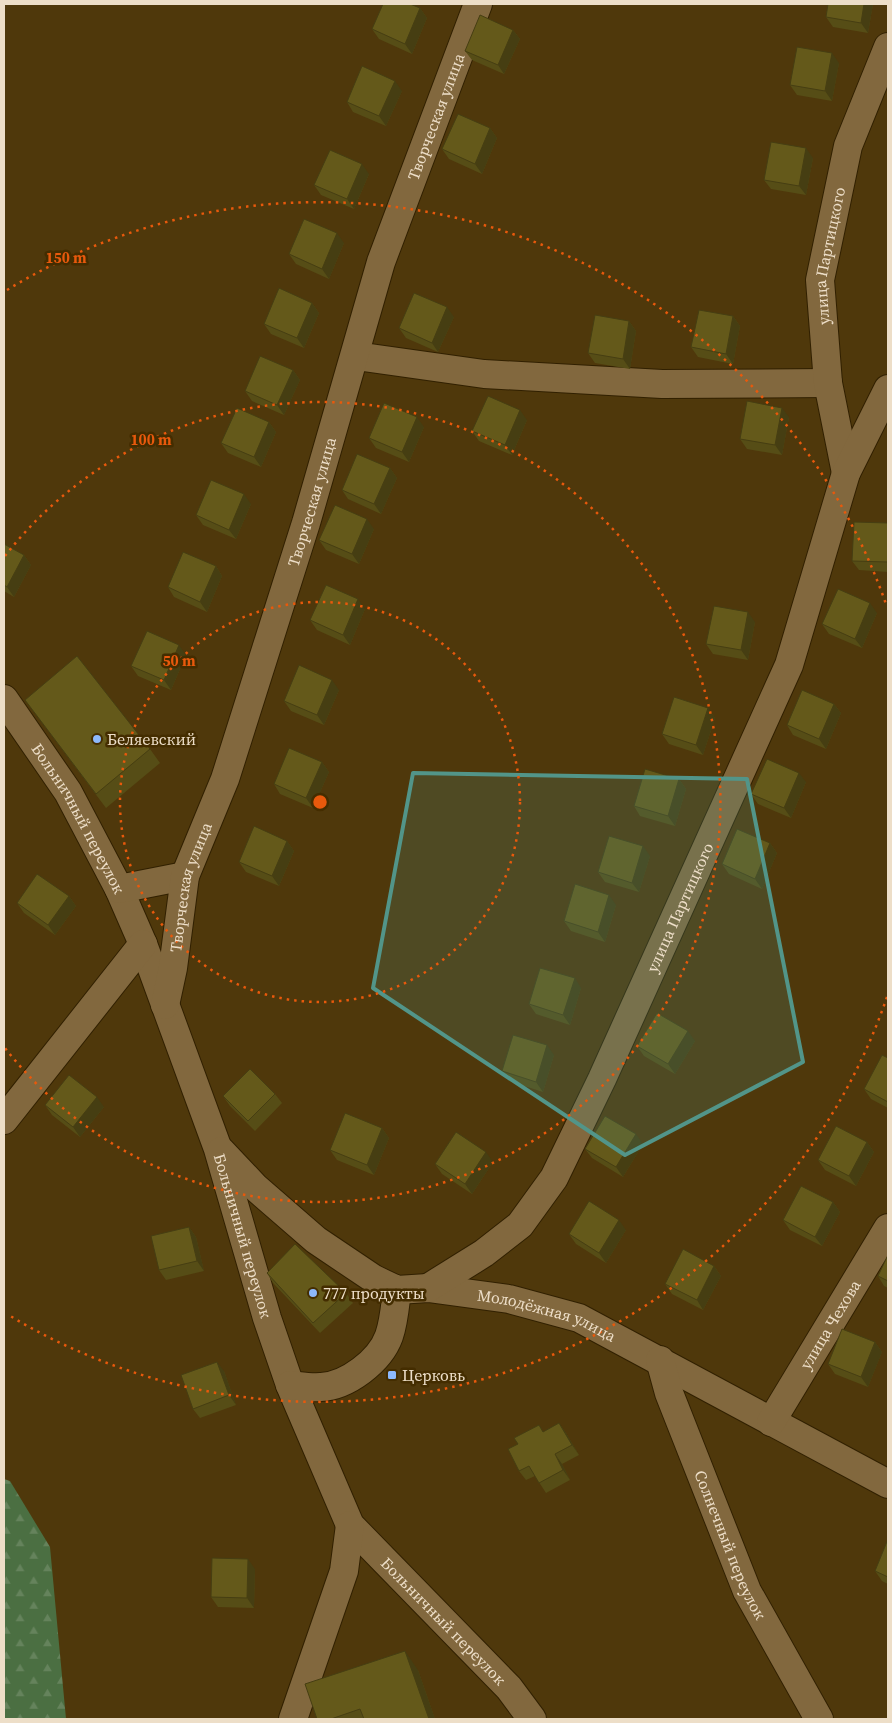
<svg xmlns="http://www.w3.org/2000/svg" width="892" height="1723" font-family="'Source Serif 4',serif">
	<defs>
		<pattern id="forest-firs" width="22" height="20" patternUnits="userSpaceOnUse" patternTransform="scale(1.25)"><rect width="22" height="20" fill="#4b6f42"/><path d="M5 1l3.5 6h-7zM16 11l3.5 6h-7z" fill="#65835c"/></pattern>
	</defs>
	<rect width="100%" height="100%" fill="#4f380b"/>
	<path fill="url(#forest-firs)" d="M4,1479L10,1481L50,1547L66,1719H4Z"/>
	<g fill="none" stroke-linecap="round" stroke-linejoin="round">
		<defs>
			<g id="minor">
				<path d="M356,356L484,374L662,384L828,383"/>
				<path id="s1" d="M846,473L828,383L820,280L848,146L888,47"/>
				<path id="s2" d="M4,699L68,792L119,889L143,944L218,1149L267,1318L290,1385L350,1525L509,1688L532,1719"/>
				<path d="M119,889L185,876"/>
				<path id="s3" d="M165,1005L173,968L185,876L225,779L306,523L381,262L478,4"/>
				<path d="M4,1120L143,944"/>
				<path id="s4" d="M221,1151L255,1187L316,1240L374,1279L397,1290L428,1288L509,1299L579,1318L888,1484"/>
				<path id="s5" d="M428,1288L484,1253L520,1225L554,1178L602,1079L789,665L846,473L888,389"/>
				<path id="s6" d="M660,1360L669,1393L747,1591L819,1719"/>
				<path d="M290,1385C300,1386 311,1388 321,1387C347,1386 380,1361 389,1336C394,1322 395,1306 397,1290"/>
				<path id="s7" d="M771,1422L888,1228"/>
				<path d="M293,1719L344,1571L350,1525"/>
			</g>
		</defs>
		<use href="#minor" stroke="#312000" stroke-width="30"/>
		<use href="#minor" stroke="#82683e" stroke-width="28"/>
	</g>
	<path fill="#564d16" d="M828,4H873L868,33L833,27L826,17Z
		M420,8L427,18L412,54L379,39L372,29Z
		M513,30L520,39L504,74L472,60L465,51Z
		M839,63L832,101L797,95L790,85Z
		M402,91L386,126L353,112L347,102Z
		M490,128L497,138L482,174L449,159L442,149Z
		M813,158L806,195L771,189L764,180Z
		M369,174L354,209L321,195L314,185Z
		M344,243L329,279L296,264L289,254Z
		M312,303L319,313L304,348L271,334L264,324Z
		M733,316L740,326L733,364L698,357L691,347Z
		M454,317L438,352L406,338L399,328Z
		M629,321L636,331L630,369L595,363L588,353Z
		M293,370L300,380L284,415L252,401L245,391Z
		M789,417L782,455L747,449L740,439Z
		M527,420L512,455L479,441L472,431Z
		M269,422L276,432L261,467L228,453L221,443Z
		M424,427L409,462L376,448L369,438Z
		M390,468L397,478L381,514L348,499L342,490Z
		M251,504L236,539L203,525L196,515Z
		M888,523V572L859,570L852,561Z
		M374,529L359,564L326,550L319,540Z
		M4,544L24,555L31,565L14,597L4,591Z
		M216,566L222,576L207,612L174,597L168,587Z
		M365,609L350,645L317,630L310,620Z
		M877,613L862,648L829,634L822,624Z
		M755,622L748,660L713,654L706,644Z
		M186,655L171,690L138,676L131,666Z
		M339,690L324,725L291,711L284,701Z
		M25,700L150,749L160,763L106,808Z
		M834,704L841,713L826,749L793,735L787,725Z
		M708,708L715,718L703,755L669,744L662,734Z
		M322,762L329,772L313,808L280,794L274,784Z
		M679,779L686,789L675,826L640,816L634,806Z
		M806,782L791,818L758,804L751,794Z
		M287,841L294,851L279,886L246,872L239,862Z
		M770,843L777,853L762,889L729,874L722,864Z
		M650,856L639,892L605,882L598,872Z
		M69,896L76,906L55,935L24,913L17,903Z
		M616,905L605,942L571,931L564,921Z
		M581,988L570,1025L536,1014L529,1004Z
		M695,1041L675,1074L644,1056L637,1046Z
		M554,1055L543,1092L509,1081L502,1071Z
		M888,1058V1108L871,1099L864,1089Z
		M275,1094L282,1103L255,1131L230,1106L223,1096Z
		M45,1105L104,1107L80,1137L52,1115Z
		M382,1128L389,1138L374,1175L337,1160L330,1150Z
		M867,1142L874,1152L856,1186L825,1170L818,1160Z
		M643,1144L623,1177L592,1158L585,1149Z
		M493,1162L472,1194L442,1174L435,1164Z
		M833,1202L840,1212L822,1246L790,1230L783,1220Z
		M189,1227L196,1237L204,1271L166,1280L159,1270Z
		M626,1230L606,1263L576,1244L569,1234Z
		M888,1255V1288L884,1286L878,1276Z
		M714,1266L721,1276L703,1310L672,1294L665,1284Z
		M267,1273L346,1293L353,1303L320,1333L273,1283Z
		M875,1342L882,1352L868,1387L835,1374L828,1364Z
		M224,1371L236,1405L200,1418L193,1409Z
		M559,1423L566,1433L579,1455L562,1464L570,1480L546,1493L535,1476L526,1480L519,1471L543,1432Z
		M888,1539V1584L882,1581L875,1571Z
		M255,1569L254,1608L218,1607L211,1597Z
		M418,1670L435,1719H317Z"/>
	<path fill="#463e12" d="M864,4H873L868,33L861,23Z
		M420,8L427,18L412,54L405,44Z
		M513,30L520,39L504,74L498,65Z
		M832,53L839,63L832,101L825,91Z
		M395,81L402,91L386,126L379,116Z
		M490,128L497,138L482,174L475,164Z
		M806,148L813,158L806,195L799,186Z
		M362,164L369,174L354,209L347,199Z
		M337,233L344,243L329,279L322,269Z
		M312,303L319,313L304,348L297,338Z
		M447,307L454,317L438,352L432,343Z
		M733,316L740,326L733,364L726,354Z
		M629,321L636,331L630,369L623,359Z
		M293,370L300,380L284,415L277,405Z
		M782,408L789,417L782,455L775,445Z
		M520,410L527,420L512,455L505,445Z
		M417,417L424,427L409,462L402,452Z
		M269,422L276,432L261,467L254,457Z
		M390,468L397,478L381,514L374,504Z
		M244,494L251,504L236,539L229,530Z
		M367,519L374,529L359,564L352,554Z
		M24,555L31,565L14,597L7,587Z
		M216,566L222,576L207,612L200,602Z
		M358,599L365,609L350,645L343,635Z
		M870,603L877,613L862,648L855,639Z
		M748,612L755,622L748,660L741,650Z
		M179,645L186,655L171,690L164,680Z
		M332,680L339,690L324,725L317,715Z
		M834,704L841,713L826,749L819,739Z
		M708,708L715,718L703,755L696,745Z
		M322,762L329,772L313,808L306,798Z
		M799,773L806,782L791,818L784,808Z
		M679,779L686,789L675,826L668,816Z
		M287,841L294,851L279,886L272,876Z
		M770,843L777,853L762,889L755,879Z
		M643,846L650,856L639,892L632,883Z
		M609,895L616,905L605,942L598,932Z
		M69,896L76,906L55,935L48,925Z
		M575,978L581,988L570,1025L563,1015Z
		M688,1031L695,1041L675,1074L668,1064Z
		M547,1045L554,1055L543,1092L536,1082Z
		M97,1097L104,1107L80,1137L73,1127Z
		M382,1128L389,1138L374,1175L367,1165Z
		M636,1134L643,1144L623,1177L616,1167Z
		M867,1142L874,1152L856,1186L849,1176Z
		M486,1152L493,1162L472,1194L465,1184Z
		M833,1202L840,1212L822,1246L815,1237Z
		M619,1220L626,1230L606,1263L599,1253Z
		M189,1227L196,1237L204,1271L197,1261Z
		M714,1266L721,1276L703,1310L697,1300Z
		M875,1342L882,1352L868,1387L861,1377Z
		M217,1362L224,1371L236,1405L229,1395Z
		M559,1423L566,1433L579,1455L572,1445Z
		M555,1454L562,1464L570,1480L563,1470Z
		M248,1559L255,1569L254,1608L247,1598Z
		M405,1651L418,1670L435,1719H429Z"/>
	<path fill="#64591a" stroke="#463e12" d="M383,4H410L420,8L405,44L372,29Z
		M828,4H864L861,23L826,17Z
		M480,15L513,30L498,65L465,51Z
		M797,47L832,53L825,91L790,85Z
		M362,66L395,81L379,116L347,102Z
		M458,114L490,128L475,164L442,149Z
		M771,142L806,148L799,186L764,180Z
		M330,150L362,164L347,199L314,185Z
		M304,219L337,233L322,269L289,254Z
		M279,288L312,303L297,338L264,324Z
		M414,293L447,307L432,343L399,328Z
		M699,310L733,316L726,354L691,347Z
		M595,315L629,321L623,359L588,353Z
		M260,356L293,370L277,405L245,391Z
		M488,396L520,410L505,445L472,431Z
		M747,401L782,408L775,445L740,439Z
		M384,403L417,417L402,452L369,438Z
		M237,408L269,422L254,457L221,443Z
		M357,454L390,468L374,504L342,490Z
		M211,480L244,494L229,530L196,515Z
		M335,505L367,519L352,554L319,540Z
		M854,522L888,523V562L852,561Z
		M4,544L24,555L7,587L4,585Z
		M183,552L216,566L200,602L168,587Z
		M326,585L358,599L343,635L310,620Z
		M838,589L870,603L855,639L822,624Z
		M714,606L748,612L741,650L706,644Z
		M147,631L179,645L164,680L131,666Z
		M77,656L150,749L96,794L25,700Z
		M299,665L332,680L317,715L284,701Z
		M802,690L834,704L819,739L787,725Z
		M674,697L708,708L696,745L662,734Z
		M289,748L322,762L306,798L274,784Z
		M767,759L799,773L784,808L751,794Z
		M645,769L679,779L668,816L634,806Z
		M254,826L287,841L272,876L239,862Z
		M737,829L770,843L755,879L722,864Z
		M609,836L643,846L632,883L598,872Z
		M37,874L69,896L48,925L17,903Z
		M575,884L609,895L598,932L564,921Z
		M540,968L575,978L563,1015L529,1004Z
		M657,1013L688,1031L668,1064L637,1046Z
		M513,1035L547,1045L536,1082L502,1071Z
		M882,1055L888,1058V1102L864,1089Z
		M250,1069L275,1094L248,1121L223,1096Z
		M69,1075L97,1097L73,1127L45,1105Z
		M345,1113L382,1128L367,1165L330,1150Z
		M605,1116L636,1134L616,1167L585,1149Z
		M836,1126L867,1142L849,1176L818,1160Z
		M456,1132L486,1152L465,1184L435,1164Z
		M801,1186L833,1202L815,1237L783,1220Z
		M589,1201L619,1220L599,1253L569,1234Z
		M189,1227L197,1261L159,1270L151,1236Z
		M295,1244L346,1293L313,1323L267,1273Z
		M683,1249L714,1266L697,1300L665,1284Z
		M888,1255V1281L878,1276Z
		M842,1329L875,1342L861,1377L828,1364Z
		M217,1362L229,1395L193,1409L181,1375Z
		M559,1423L572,1445L555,1454L563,1470L539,1483L529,1466L519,1471L508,1449L518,1444L514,1438L539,1425L543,1432Z
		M888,1539V1577L875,1571Z
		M212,1558L248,1559L247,1598L211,1597Z
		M405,1651L429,1719H364L360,1709L331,1719H317L305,1684Z"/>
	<path fill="#529589" fill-opacity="0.2" stroke="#529589" stroke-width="4" stroke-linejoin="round" d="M413,773L747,779L803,1062L625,1155L373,988Z"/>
	<g fill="none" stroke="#e8590c" stroke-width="2.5" stroke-dasharray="2.5 5">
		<circle cx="320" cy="802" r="200"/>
		<path d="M5 556A400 400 0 1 1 5 1048"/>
		<path d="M887 997A600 600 0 0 1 7 1314M7 290A600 600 0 0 1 887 607"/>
	</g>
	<g fill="#8db9fc" stroke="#442d00" stroke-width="2">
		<circle cx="97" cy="739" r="5"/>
		<circle cx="313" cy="1293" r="5"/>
		<rect x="387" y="1370" width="10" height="10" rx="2.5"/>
	</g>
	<g text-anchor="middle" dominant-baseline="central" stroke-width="5" stroke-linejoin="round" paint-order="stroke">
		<g font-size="16" fill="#eddec8" stroke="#442d00">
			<text stroke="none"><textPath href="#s3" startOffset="931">Творческая улица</textPath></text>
			<text stroke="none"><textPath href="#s1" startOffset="220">улица Партицкого</textPath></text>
			<text stroke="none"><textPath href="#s3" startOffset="526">Творческая улица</textPath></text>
			<text stroke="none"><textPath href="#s2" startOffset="141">Больничный переулок</textPath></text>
			<text stroke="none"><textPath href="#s3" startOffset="121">Творческая улица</textPath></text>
			<text stroke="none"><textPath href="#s5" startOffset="468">улица Партицкого</textPath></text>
			<text stroke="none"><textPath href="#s2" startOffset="591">Больничный переулок</textPath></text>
			<text stroke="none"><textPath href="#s4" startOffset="379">Молодёжная улица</textPath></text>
			<text stroke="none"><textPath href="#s7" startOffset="114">улица Чехова</textPath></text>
			<text stroke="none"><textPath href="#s6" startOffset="198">Солнечный переулок</textPath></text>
			<text stroke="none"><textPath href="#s2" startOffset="1034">Больничный переулок</textPath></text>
		</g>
		<g font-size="16" fill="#eddec8" stroke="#442d00" text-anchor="start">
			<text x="107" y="739">Беляевский</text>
			<text x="323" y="1293">777 продукты</text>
			<text x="402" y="1375">Церковь</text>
		</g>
	</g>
	<circle cx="320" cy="802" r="8" fill="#e8590c" stroke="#442d00" stroke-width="2.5"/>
	<g font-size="15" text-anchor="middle" font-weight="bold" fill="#e8590c" stroke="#442d00" stroke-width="5" stroke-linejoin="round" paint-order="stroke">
		<text x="66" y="263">150 m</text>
		<text x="151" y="445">100 m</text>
		<text x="179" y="666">50 m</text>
	</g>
	<rect width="892" height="1723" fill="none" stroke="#eddec8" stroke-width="10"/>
</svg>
